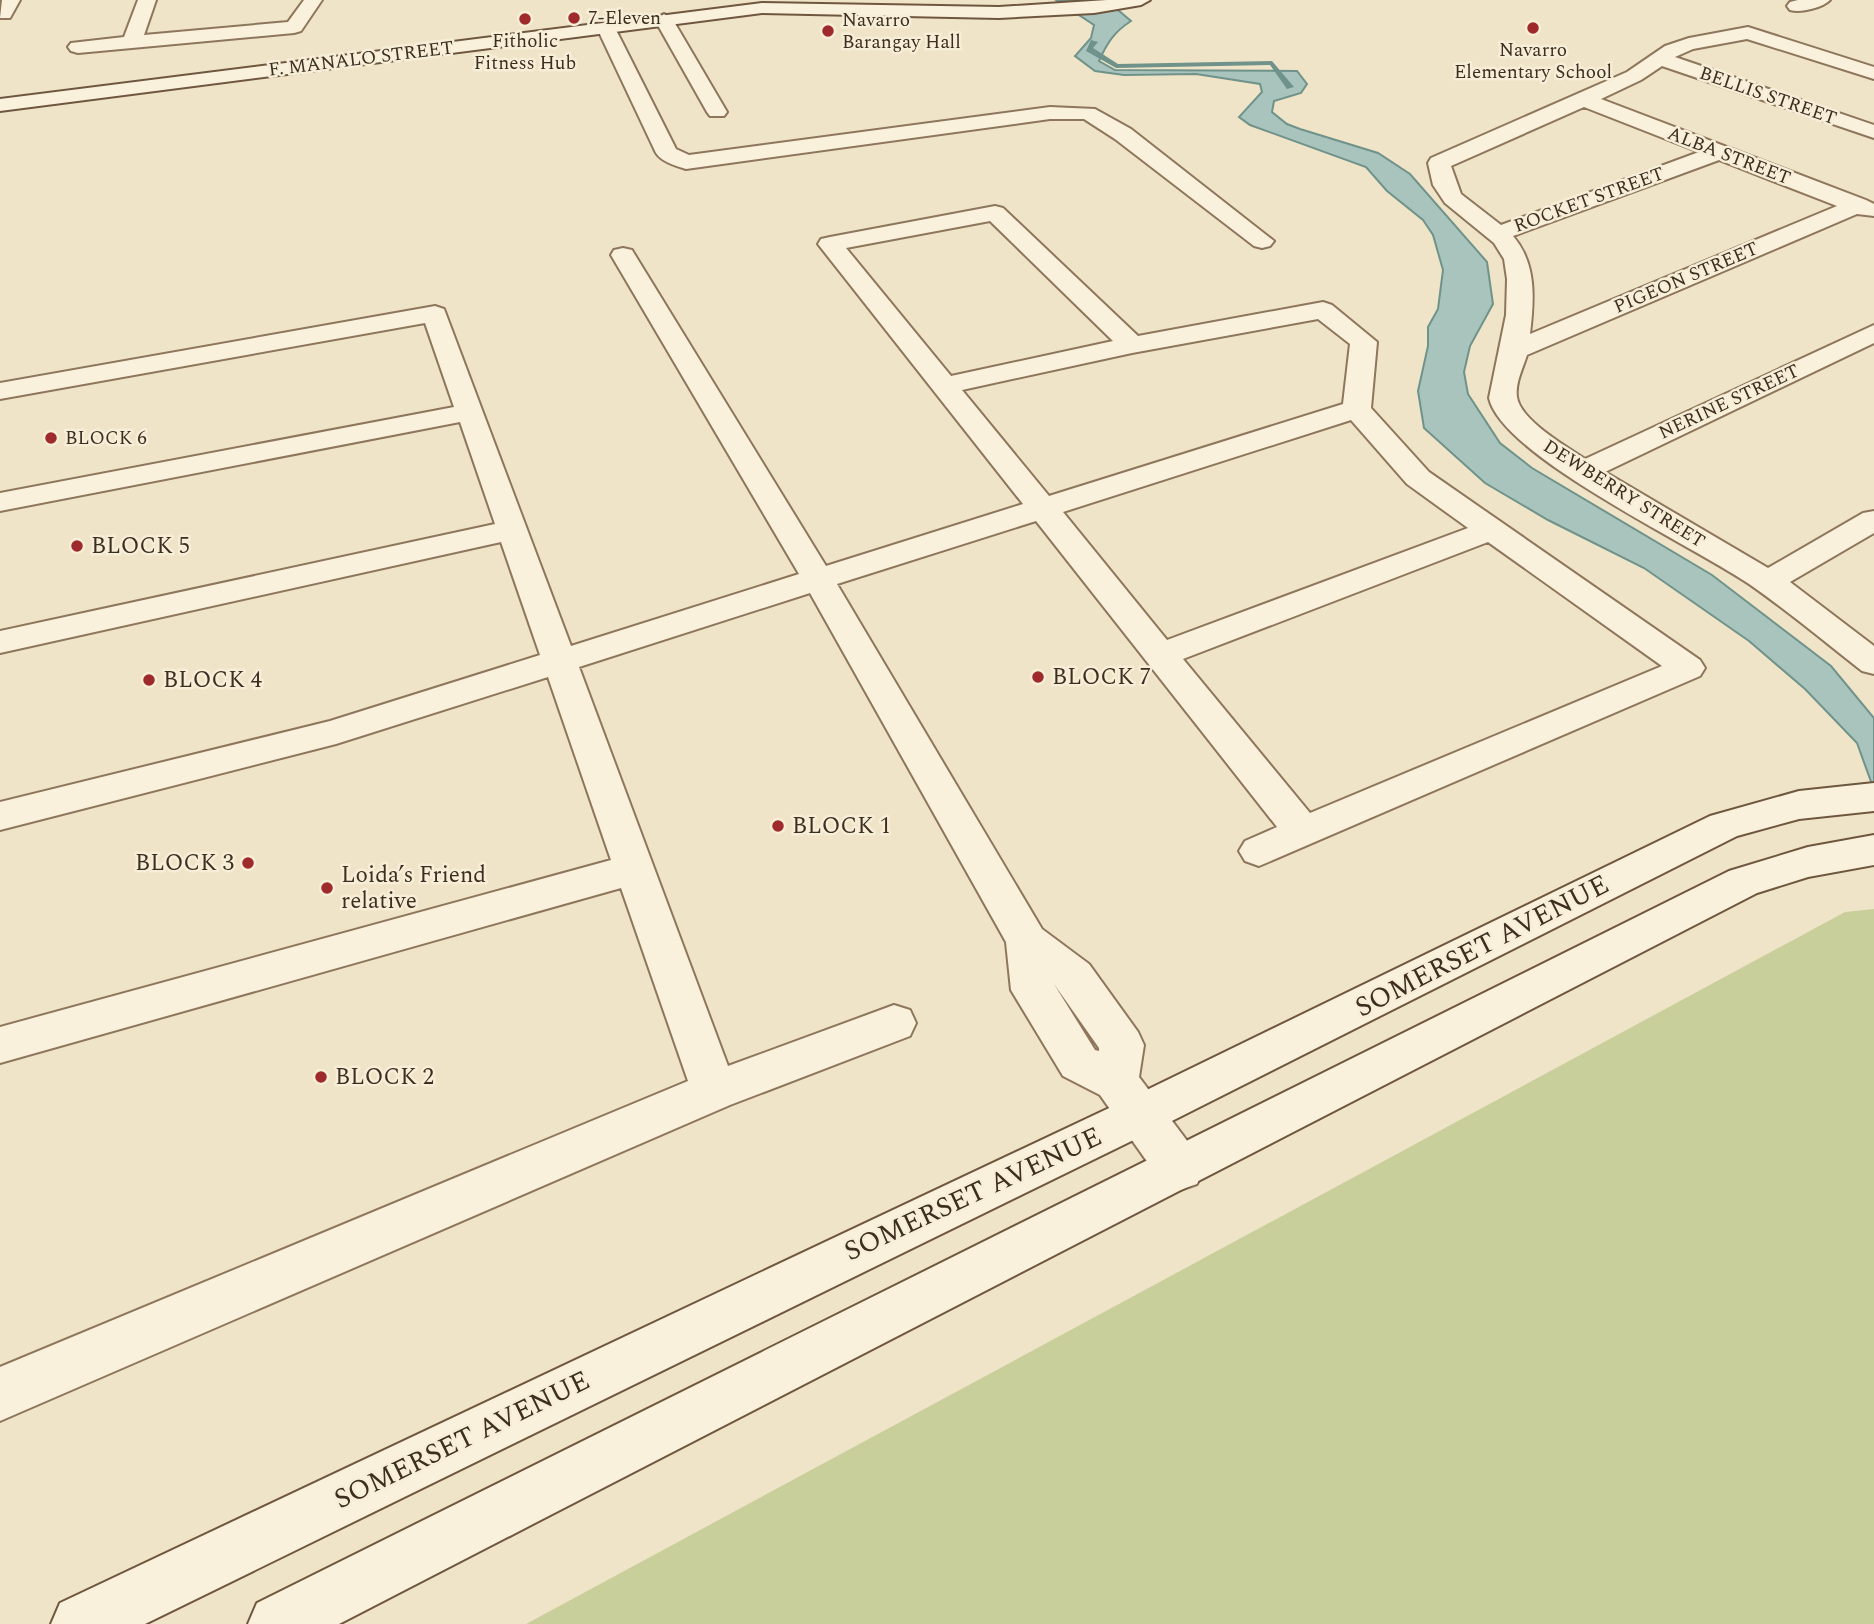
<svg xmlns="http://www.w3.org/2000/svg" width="1874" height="1624" font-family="Spectral,serif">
	<rect width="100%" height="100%" fill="#f0e4c8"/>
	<path fill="#c9cf9b" d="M1874,909V1624H526L1845,912Z"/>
	<path fill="#a9c4bc" stroke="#6f938a" stroke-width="2" d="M1056,0H1106L1131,21C1114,32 1107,43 1099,61L1115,70L1297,71L1307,84L1301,93L1274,101L1272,112L1287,124L1300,129L1378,153L1410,174L1487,262L1493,304L1470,346L1464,372L1468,394L1500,443L1532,468L1712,575L1831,666L1874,718V790L1857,743L1805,689L1749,641L1644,568L1548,520L1485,483L1424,428L1418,391L1428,346V327L1438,309L1443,270L1433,235L1423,220L1387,191L1366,167L1250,125L1239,117L1262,92L1260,84L1196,74L1124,75L1095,71L1075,56L1091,38L1094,25Z"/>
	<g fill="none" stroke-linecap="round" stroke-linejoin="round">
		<path fill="#6f938a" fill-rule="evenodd" d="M1091,40L1098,42L1093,48L1118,64L1272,61L1294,87L1287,89L1270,65L1116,68L1086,51Z"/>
		<defs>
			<path id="street" d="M2,0H20L10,18H0Z
				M138,0H156L144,35L288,22L304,0H322L301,31L294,33L78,53L71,51L68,47L71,43L124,37Z
				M1798,0H1830C1822,8 1801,13 1790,10L1787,6L1790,2Z
				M664,14L673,20L727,112L724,116H710L707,112L655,20Z
				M606,22L615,28L676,149L689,155L1050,107L1095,109L1131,129L1274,241L1270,246L1262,248L1254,246L1115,139L1084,119H1050L686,169C676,166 662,162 656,153L597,28Z
				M1748,27L1874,67V79L1747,39L1693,49L1675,57L1874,125V138L1662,66L1641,80L1601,99L1866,200L1874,204V216L1857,214L1527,355C1523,368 1515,383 1517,397C1520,420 1567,447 1585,459L1874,325V343L1605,472L1768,568L1863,513L1874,511V533L1790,582L1874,646V674L1862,671C1825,642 1789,612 1752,586C1698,548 1502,457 1489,398L1506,315L1507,279L1504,259L1494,243L1445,203L1433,185L1428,163L1431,158L1627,72L1665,46L1689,38ZM1584,107L1699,152L1501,225L1461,194L1451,166ZM1719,160L1837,206L1530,334C1534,300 1537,264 1513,236Z
				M995,206L1003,208L1138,336L1323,302L1332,305L1377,342L1371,408L1429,472L1700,660L1705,668L1700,676L1259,866L1245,861L1239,851L1245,841L1277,827L1036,521L837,584L1042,929L1089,964L1138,1032L1144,1045L1139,1077L1197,1154L1204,1169L1197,1184L1180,1190L1163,1184L1100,1095L1063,1076L1011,990L1006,942L810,593L579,667L728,1066L894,1005L910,1010L916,1023L910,1036L730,1105L0,1421V1367L688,1081L621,888L0,1063V1027L611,860L548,677L336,744L0,830V802L330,721L540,655L501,542L0,653V631L495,524L460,422L0,511V493L454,407L425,323L0,399V383L435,306L444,309L571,646L799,574L611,255L614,250L623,248L632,250L635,255L826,566L1023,504L818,244L821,239L830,237ZM990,221L1113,341L951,376L846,248ZM1318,319L1350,344L1343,404L1049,496L962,390L1132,353ZM1351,420L1407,484L1468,528L1167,640L1063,512ZM1488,542L1662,666L1310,813L1183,659ZM1054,984L1099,1048V1051L1095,1050Z"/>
			<path id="secondary" d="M1107,0H1150L1141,5L1094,13L999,18L762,13L0,111V99L762,3L999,7Z
				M1874,783V811L1799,819L1737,836L1156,1129L145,1624H51L60,1603L1124,1101L1710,816L1799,791Z
				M1874,835V865L1808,877L1757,893L339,1624H248L257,1603L1729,871L1808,847Z"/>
		</defs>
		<use href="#street" stroke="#8d765c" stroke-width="4"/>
		<use href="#secondary" stroke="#6f573f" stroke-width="4"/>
		<use href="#street" fill="#faf1dc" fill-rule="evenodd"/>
		<use href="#secondary" fill="#faf1dc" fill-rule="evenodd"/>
	</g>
	<g fill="#9e2a2b" stroke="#f7eed8" stroke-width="2.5">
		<circle cx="574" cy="18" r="7"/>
		<circle cx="525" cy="19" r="7"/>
		<circle cx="1533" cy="28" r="7"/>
		<circle cx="828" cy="31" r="7"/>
		<circle cx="51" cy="438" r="7"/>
		<circle cx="77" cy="546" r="7"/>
		<circle cx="1038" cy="677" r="7"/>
		<circle cx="149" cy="680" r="7"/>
		<circle cx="778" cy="826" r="7"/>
		<circle cx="248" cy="863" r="7"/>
		<circle cx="327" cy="888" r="7"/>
		<circle cx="321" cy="1077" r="7"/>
	</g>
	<g text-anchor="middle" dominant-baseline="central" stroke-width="5" stroke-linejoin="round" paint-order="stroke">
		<g font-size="19" fill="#3d2e20" stroke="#f7eed8" text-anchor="start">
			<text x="588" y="18">7-Eleven</text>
			<text x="842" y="20">Navarro<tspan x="842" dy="22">Barangay Hall</tspan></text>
			<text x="525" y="41" text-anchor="middle">Fitholic<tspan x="525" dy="22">Fitness Hub</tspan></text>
			<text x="1533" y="50" text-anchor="middle">Navarro<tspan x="1533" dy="22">Elementary School</tspan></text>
			<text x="65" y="438">BLOCK 6</text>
		</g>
		<g font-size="19" fill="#3d2e20" stroke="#f7eed8">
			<text transform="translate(361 59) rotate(-7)">F. MANALO STREET</text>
			<text transform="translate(1768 96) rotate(19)">BELLIS STREET</text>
			<text transform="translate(1729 156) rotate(21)">ALBA STREET</text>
			<text transform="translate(1589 200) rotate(-20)">ROCKET STREET</text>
			<text transform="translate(1686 278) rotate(-23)">PIGEON STREET</text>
			<text transform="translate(1729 402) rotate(-25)">NERINE STREET</text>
			<text transform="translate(1624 494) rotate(32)">DEWBERRY STREET</text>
		</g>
		<g font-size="23" fill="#3d2e20" stroke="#f7eed8" text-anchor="start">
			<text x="91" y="546">BLOCK 5</text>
			<text x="1052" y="677">BLOCK 7</text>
			<text x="163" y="680">BLOCK 4</text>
			<text x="792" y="826">BLOCK 1</text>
			<text x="234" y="863" text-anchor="end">BLOCK 3</text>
			<text x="341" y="875">Loida’s Friend<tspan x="341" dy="26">relative</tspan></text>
			<text x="335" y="1077">BLOCK 2</text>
		</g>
		<g font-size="28" fill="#3d2e20" stroke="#f7eed8">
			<text transform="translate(1482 946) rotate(-27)">SOMERSET AVENUE</text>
			<text transform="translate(973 1194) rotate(-25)">SOMERSET AVENUE</text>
			<text transform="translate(462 1440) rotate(-26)">SOMERSET AVENUE</text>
		</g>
	</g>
</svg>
